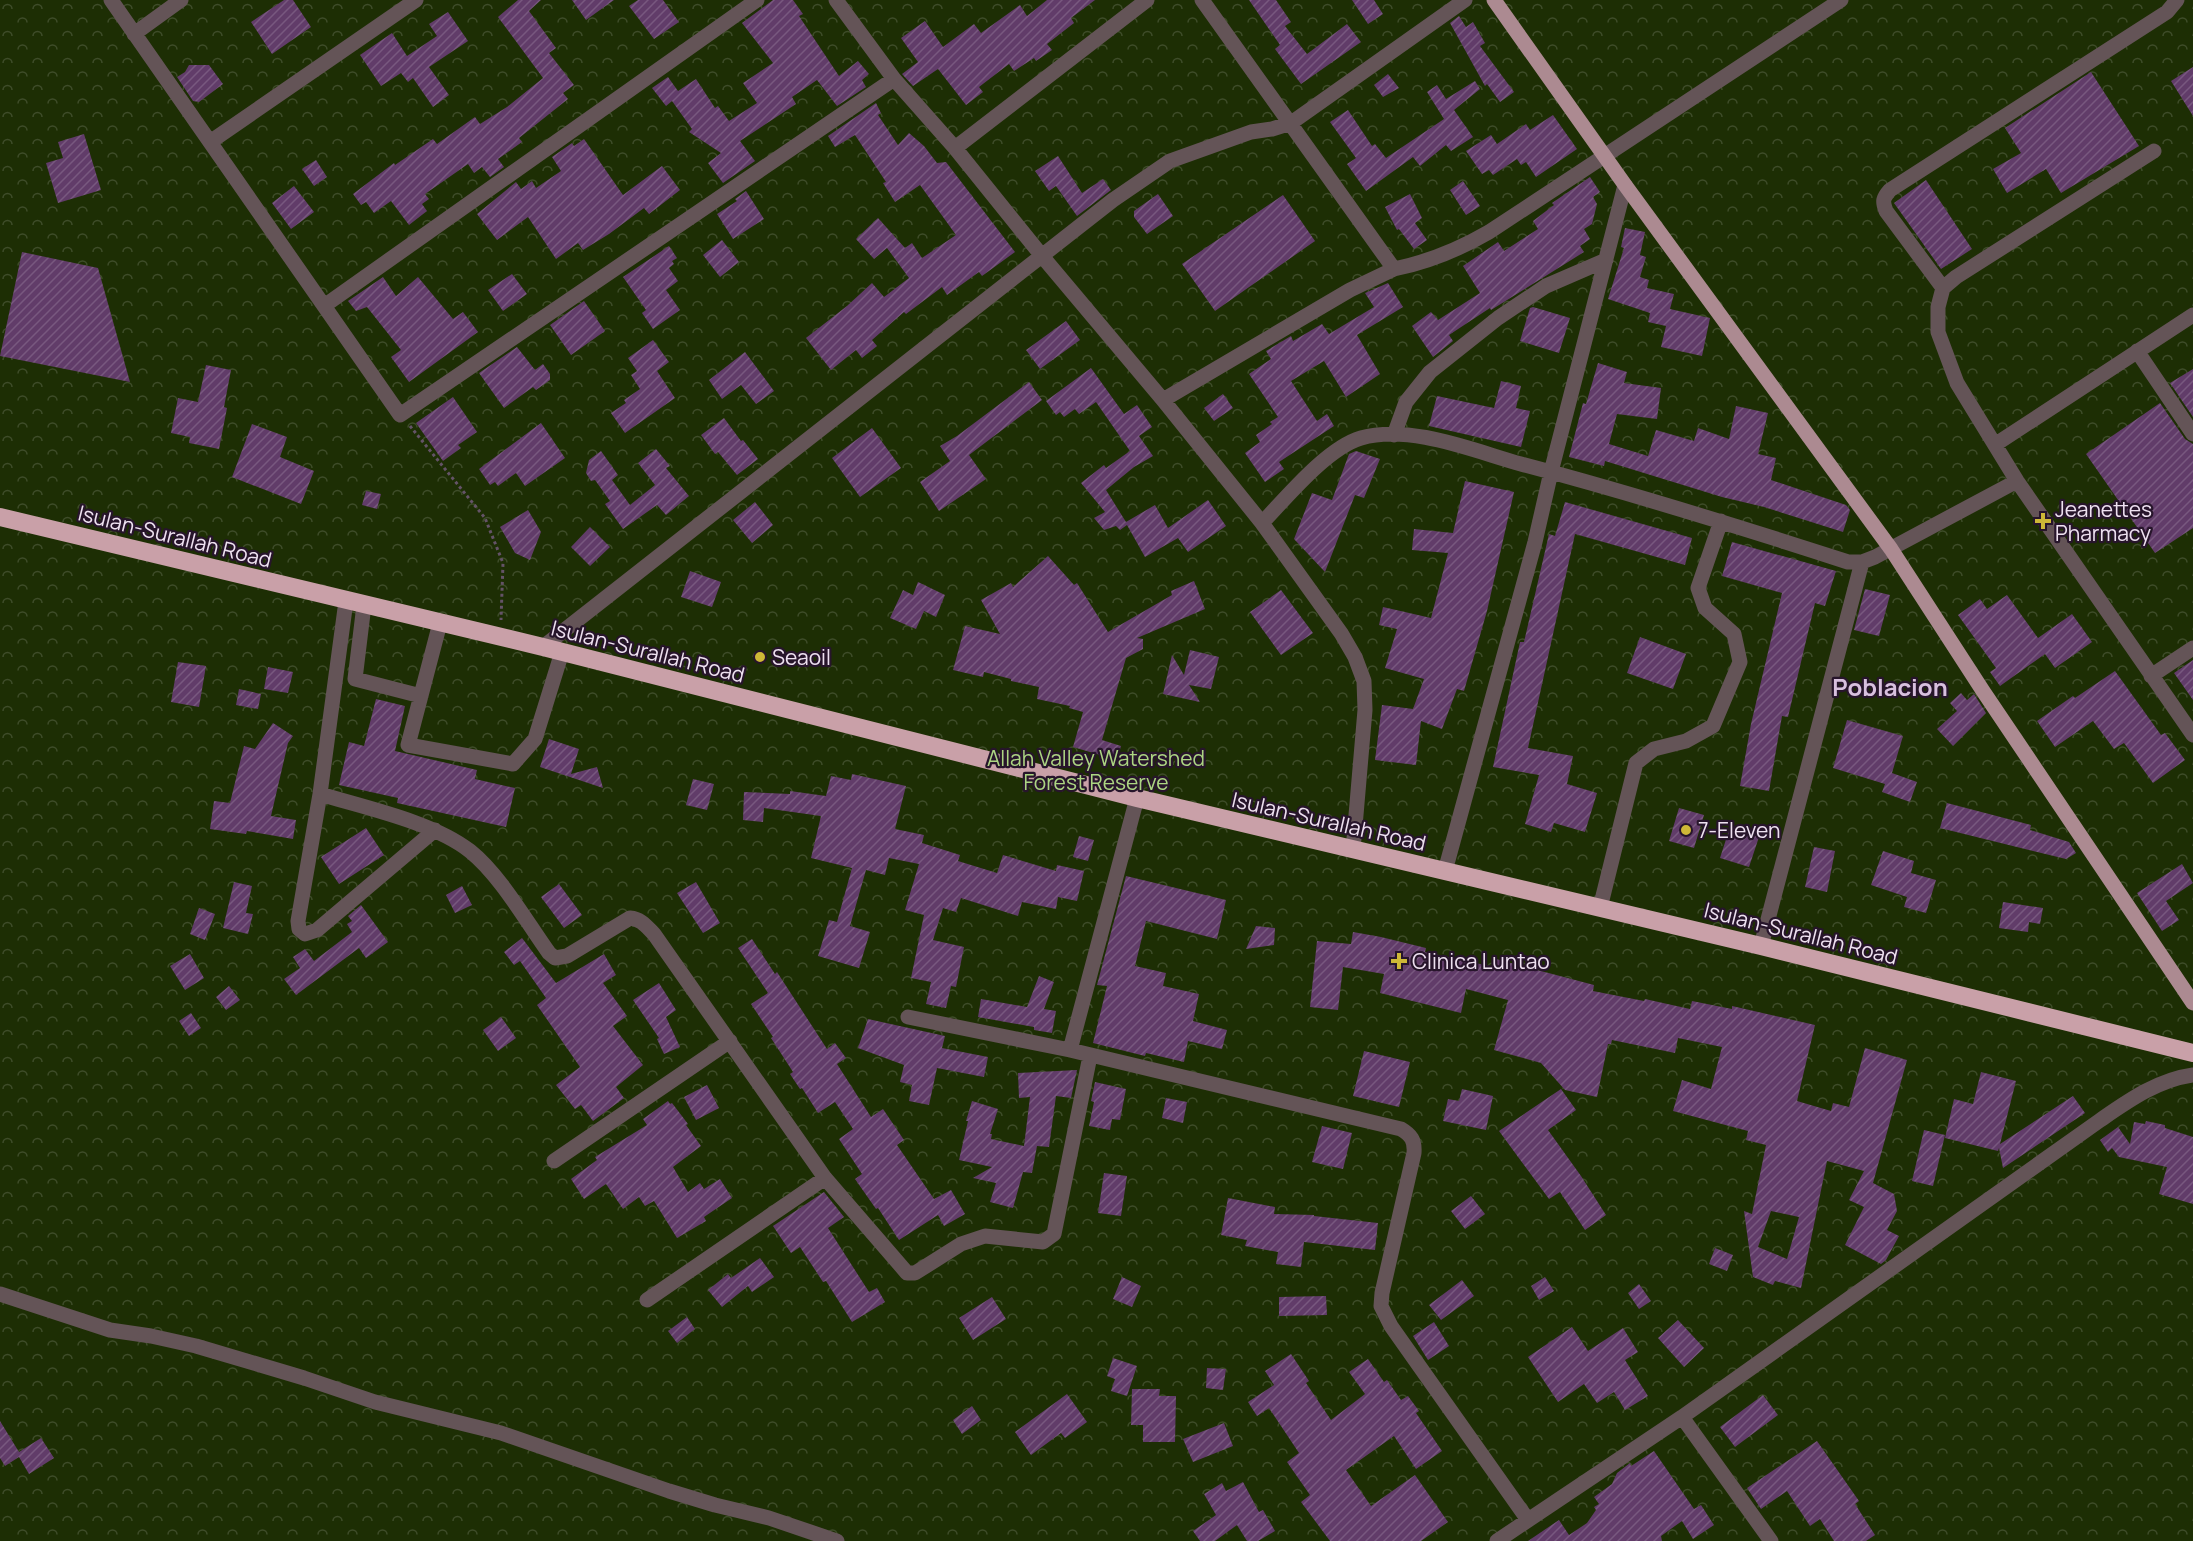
<svg xmlns="http://www.w3.org/2000/svg" width="2193" height="1541" font-family="Manrope,sans-serif">
	<defs>
		<pattern id="park-crowns" width="20" height="18" patternUnits="userSpaceOnUse" patternTransform="scale(1.5)"><rect width="20" height="18" fill="#1d2e04"/><path d="M2 6a3 3 0 1 1 6 0M12 15a3 3 0 1 1 6 0" fill="none" stroke="#3e4c29"/></pattern>
		<pattern id="building-hatch" width="6" height="6" patternUnits="userSpaceOnUse" patternTransform="scale(1.5)"><rect width="6" height="6" fill="#613c69"/><path d="M-1 1l2-2M0 6l6-6M5 7l2-2" fill="none" stroke="#78587f"/></pattern>
	</defs>
	<rect width="100%" height="100%" fill="#27152b"/>
	<path fill="url(#park-crowns)" d="M0,0H2193V1541H0Z"/>
	<path fill="url(#building-hatch)" fill-rule="evenodd" d="M284,0H293L311,27L272,54L251,22Z
		M518,0H541L529,11L556,48L549,53L574,85L563,93L568,99L519,138L522,142L498,159L504,167L490,177L482,167L474,173L468,164L425,194L429,199L422,204L427,211L409,225L391,201L374,213L366,202L361,205L353,194L394,163L395,165L433,139L437,144L475,117L480,124L507,107L543,78L498,17Z
		M572,0H614L586,20Z
		M638,0H663L679,22L654,39L629,6Z
		M773,0H793L803,14L799,16L839,76L858,61L869,74L862,80L866,87L837,106L817,80L792,97L796,104L740,141L755,161L723,183L708,163L721,153L689,132L692,129L672,101L666,106L652,88L668,77L678,91L696,79L715,108L718,106L729,121L757,103L743,83L773,63L742,23Z
		M1047,0H1095L1071,18L1074,23L1047,44L1052,50L1036,61L1034,58L1014,71L1009,64L979,87L983,92L966,105L938,69L913,86L902,74L918,62L901,38L925,21L943,47L974,24L981,33L1020,5L1027,16Z
		M1249,0H1276L1291,22L1285,26L1307,54L1347,24L1361,42L1301,84L1275,49L1280,45Z
		M1352,0H1374L1383,14L1368,24Z
		M448,12L468,41L429,67L449,95L433,107L413,78L408,82L401,73L381,86L360,55L392,33L407,56L437,36L429,24Z
		M1459,16L1466,27L1473,22L1485,43L1480,46L1514,92L1500,102L1487,84L1485,86L1450,23Z
		M189,65H209L223,84L199,102L193,101L177,77L185,72Z
		M2193,67V116L2171,81Z
		M2091,72L2139,146L2061,193L2046,169L2007,193L1993,169L2021,153L2005,128Z
		M1388,74L1399,88L1383,97L1374,85Z
		M1475,81L1480,89L1454,110L1473,137L1451,151L1446,145L1420,166L1413,157L1366,191L1347,164L1356,158L1330,122L1348,110L1372,146L1375,144L1386,158L1444,119L1427,92L1437,85L1446,99Z
		M876,103L881,113L878,115L898,145L909,133L924,146L937,163L946,162L1015,252L982,276L979,272L947,295L942,287L906,314L904,312L872,340L877,346L862,358L856,350L831,370L806,338L847,306L872,283L884,297L909,278L887,248L874,259L856,239L878,218L905,248L912,243L922,258L956,235L920,185L895,202L883,183L886,182L855,135L835,147L828,136Z
		M1553,115L1577,149L1536,177L1526,162L1521,165L1517,159L1493,175L1489,170L1482,174L1466,151L1491,135L1497,144L1526,124L1530,130Z
		M84,134L101,190L58,203L46,163L63,158L58,142Z
		M584,139L623,195L662,166L680,190L649,214L644,208L609,234L583,250L578,243L556,259L528,217L497,240L477,214L516,182L521,189L532,181L536,188L561,171L552,157L572,143L574,146Z
		M1058,156L1082,193L1103,179L1111,190L1077,216L1056,186L1049,191L1035,171Z
		M316,160L327,177L314,186L302,169Z
		M1590,177L1600,192L1593,197L1597,204L1592,224L1584,229L1590,239L1580,246L1584,252L1491,310L1490,308L1449,335L1453,341L1433,357L1412,326L1431,312L1438,320L1480,293L1463,266L1498,242L1504,251L1538,229L1533,221L1554,205L1552,203Z
		M1926,180L1972,249L1941,269L1894,203Z
		M1463,181L1480,206L1466,215L1450,190Z
		M294,186L314,212L291,229L272,203Z
		M746,191L764,219L733,239L717,214L737,201L735,199Z
		M1158,194L1173,216L1147,234L1134,217V211Z
		M1410,194L1422,218L1415,223L1427,240L1414,249L1399,229L1397,230L1385,207Z
		M1283,195L1315,241L1215,311L1182,264Z
		M1625,228L1645,232L1640,255L1646,257L1640,277L1649,280L1647,288L1674,294L1670,309L1710,318L1702,356L1661,347L1666,326L1648,322L1650,313L1608,299L1624,248L1621,247Z
		M722,240L739,262L720,277L703,255Z
		M669,246L677,258L672,261L674,264L669,268L678,281L666,290L680,310L653,329L642,313L646,310L623,277Z
		M22,252L98,268L130,382L0,356Z
		M512,274L527,294L503,311L488,290Z
		M383,277L396,296L418,277L453,319L463,312L478,332L409,382L391,357L401,350L367,307L356,311L348,301Z
		M1388,283L1403,307L1357,335L1380,374L1346,397L1324,361L1291,381L1317,421L1327,414L1334,426L1279,462L1284,469L1265,482L1245,453L1260,442L1256,435L1272,424L1270,422L1278,417L1249,374L1271,359L1266,351L1291,336L1293,341L1322,324L1329,334L1374,307L1365,293Z
		M584,301L605,331L571,355L550,325Z
		M1533,307L1570,318L1559,353L1520,341L1530,308Z
		M1066,321L1080,340L1040,369L1026,350Z
		M653,340L669,362L657,371L675,398L625,433L611,413L626,403L624,400L640,389L631,375L637,371L628,358Z
		M517,347L535,370L543,364L550,374V380L536,390L533,387L504,408L479,373Z
		M745,352L774,391L756,404L741,385L722,399L709,380Z
		M1598,363L1627,372L1624,383L1661,388L1657,419L1617,414L1609,444L1648,456L1656,430L1694,441L1698,428L1729,439L1736,406L1768,413L1758,454L1776,458L1771,480L1846,505L1850,510L1843,532L1764,507L1722,497L1605,461L1604,466L1569,457L1583,403L1586,404Z
		M206,365L231,370L224,407L227,408L219,449L189,443L190,437L171,433L178,398L198,402Z
		M1091,368L1124,414L1137,405L1152,427L1139,436L1153,456L1134,467L1106,490L1126,522L1155,505L1168,528L1208,500L1226,526L1188,552L1178,538L1145,557L1127,525L1120,530L1116,526L1104,530L1094,518L1105,512L1081,483L1104,465L1106,468L1130,451L1096,402L1079,414L1075,409L1064,417L1060,412L1056,415L1046,401Z
		M2193,369V417L2170,383Z
		M1501,381L1521,386L1516,408L1530,411L1521,447L1429,426L1437,396L1494,408Z
		M1029,382L1042,400L969,455L986,479L939,511L920,482L950,461L940,446L957,436Z
		M1223,394L1233,408L1214,421L1204,408Z
		M453,397L477,432L458,445L461,448L443,461L416,423Z
		M2160,403L2185,439L2193,444V528L2155,553L2086,454Z
		M724,418L741,441L743,440L758,459L737,475L718,452L715,454L701,435Z
		M541,423L565,458L525,486L516,473L498,486L495,482L490,485L479,469Z
		M252,424L287,437L280,457L314,471L301,504L232,477Z
		M872,428L901,468L860,497L832,458Z
		M656,449L670,466L666,468L689,496L666,515L657,505L623,529L605,504L610,501L595,480L591,481L586,473L589,460L601,451L618,475L612,480L630,505L655,485L638,463Z
		M1356,451L1380,459L1364,498L1355,495L1325,572L1294,539L1312,493L1332,500L1349,454Z
		M1465,481L1514,492L1487,611L1464,691L1457,689L1442,729L1421,721L1416,765L1375,760L1382,705L1413,709L1424,679L1385,668L1397,629L1379,625L1383,607L1431,618L1448,553L1412,550L1414,529L1453,533Z
		M366,491L381,494L377,509L362,505Z
		M755,502L773,525L752,543L733,520Z
		M1565,502L1692,538L1685,565L1575,534L1528,748L1573,756L1567,784L1597,793L1585,832L1554,823L1551,832L1525,824L1539,775L1493,767L1520,642H1524L1549,534L1555,536Z
		M528,510L541,532L530,560L515,553L500,527Z
		M590,527L610,547L590,566L571,547Z
		M1732,542L1836,571L1825,606L1815,603L1788,717L1782,716L1769,791L1740,786L1751,724L1782,593L1722,576Z
		M1048,556L1074,585L1077,583L1108,632L1172,595L1171,591L1194,581L1205,609L1137,638L1143,639V649L1126,658L1102,740L1121,746L1117,760L1073,747L1083,712L1069,708L1070,706L1037,699L1039,687L1011,681V679L984,672L983,677L953,670L965,626L1000,634L981,600L1011,583L1013,587Z
		M690,571L721,582L712,607L681,597Z
		M918,582L945,595L936,617L924,611L916,629L890,618L903,590L913,595Z
		M1865,589L1890,595L1879,636L1854,630Z
		M1281,590L1313,633L1281,655L1250,612Z
		M2007,595L2038,638L2072,614L2092,642L2055,668L2045,654L2000,686L1990,672L1996,668L1958,615L1980,599L1987,609Z
		M1640,637L1686,654L1673,689L1627,673Z
		M1190,650L1219,657L1211,689L1189,685L1200,702L1163,694L1172,655L1184,675Z
		M2193,660V700L2174,673Z
		M178,662L206,666L199,707L171,702Z
		M268,667L293,672L288,693L264,689Z
		M2115,671L2161,735L2165,733L2185,760L2153,783L2124,743L2114,749L2093,721L2055,747L2037,721L2073,696L2075,698Z
		M239,689L261,694L258,709L236,705Z
		M1961,693L1967,700L1974,694L1986,713L1953,746L1937,729L1957,711L1950,703Z
		M376,699L405,706L395,751L477,770L475,779L515,788L506,827L397,803L398,798L339,785L349,742L364,746Z
		M1847,720L1903,736L1892,773L1917,782L1910,802L1882,792L1885,784L1833,768Z
		M273,723L293,736L288,743L271,816L296,820L293,839L247,831L246,834L210,829L214,801L230,803L244,746L255,749Z
		M549,739L579,749L571,774L597,767L603,788L540,767Z
		M852,774L906,786L895,829L924,835L922,843L960,855L958,861L997,873L1003,855L1056,871L1057,865L1084,871L1077,901L1058,897L1056,909L1022,902L1018,916L961,898L956,912L943,908L933,940L964,947L956,987L951,986L946,1008L926,1004L931,982L911,978L924,915L905,910L919,864L889,858L885,875L866,870L850,926L870,932L859,968L818,956L829,920L837,922L852,868L811,858L821,816L764,808L763,822L743,820L744,792L790,794V791L826,796L831,776L851,780Z
		M693,779L714,784L707,810L686,805Z
		M1947,803L2031,825L2030,830L2069,842L2076,853L2066,859L1940,828Z
		M1679,808L1704,815L1694,848L1669,841Z
		M1730,827L1759,837L1749,867L1720,858Z
		M366,828L384,855L339,884L321,857Z
		M1079,836L1094,840L1088,861L1073,857Z
		M1814,847L1835,851L1827,892L1805,887Z
		M1883,851L1914,861L1911,873L1936,880L1926,913L1904,907L1907,897L1871,885Z
		M2182,864L2193,883L2166,901L2179,920L2162,931L2137,893Z
		M1126,876L1226,900L1217,939L1146,921L1135,966L1166,973L1163,986L1199,994L1193,1021L1227,1030L1222,1049L1188,1041L1184,1062L1146,1053L1145,1056L1093,1043L1107,986L1097,985Z
		M234,882L252,886L246,913L253,914L248,934L223,928Z
		M696,882L720,923L703,933L677,893Z
		M559,884L582,915L564,928L541,897Z
		M462,886L472,905L455,913L446,895Z
		M2003,902L2043,908L2040,924L2029,922L2028,932L1999,928Z
		M361,905L388,942L366,958L359,948L296,995L284,979L300,968L293,957L305,949L314,961L352,932L347,924L352,921L348,916Z
		M199,908L215,914L205,940L190,934Z
		M1256,926L1275,928L1274,945L1246,949Z
		M1353,932L1381,937L1426,948L1425,952L1494,967L1496,959L1594,985L1593,991L1644,1001L1645,999L1690,1009L1692,1001L1732,1009V1006L1815,1025L1797,1101L1831,1111L1833,1103L1849,1107L1865,1048L1907,1060L1873,1183L1894,1194L1897,1211L1887,1230L1899,1236L1886,1260L1881,1264L1845,1245L1864,1207L1849,1200L1864,1171L1827,1161L1801,1288L1775,1281L1773,1285L1753,1277L1744,1211L1752,1214L1766,1145L1746,1140L1748,1131L1673,1111L1682,1080L1711,1089L1722,1047L1678,1038L1675,1053L1612,1040L1611,1044H1608L1597,1097L1565,1090L1541,1063L1494,1050L1508,1000L1466,989L1461,1013L1380,993L1384,974L1343,967L1338,1010L1310,1007L1317,941L1351,944ZM1771,1211L1799,1217L1787,1259L1758,1247Z
		M522,938L556,983L604,954L616,975L603,983L627,1016L613,1026L643,1065L616,1087L624,1098L593,1121L581,1105L575,1109L556,1085L580,1067L537,1005L546,998L520,961L514,965L504,952Z
		M752,939L775,974L777,972L827,1049L835,1043L846,1058L837,1064L871,1117L883,1109L904,1140L897,1145L934,1199L951,1190L965,1214L944,1226L938,1215L899,1240L878,1208L876,1209L855,1179L862,1174L839,1139L853,1129L835,1102L818,1113L802,1088L800,1089L790,1074L793,1072L771,1038L773,1037L751,1004L768,993L738,948Z
		M190,954L204,978L185,990L170,966Z
		M1039,976L1054,982L1044,1009L1056,1011L1052,1033L1034,1030V1027L978,1017L981,999L1027,1007Z
		M659,983L676,1010L666,1017L680,1047L664,1054L657,1039L659,1038L633,1000Z
		M229,986L240,1000L226,1010L216,997Z
		M191,1013L201,1028L189,1036L179,1021Z
		M501,1017L516,1038L498,1051L483,1030Z
		M868,1019L945,1036L942,1048L988,1057L984,1077L937,1068L929,1105L909,1101L912,1085L900,1082L904,1065L858,1048Z
		M1364,1051L1410,1062L1399,1107L1353,1096Z
		M1077,1070L1071,1098L1056,1096L1049,1147L1037,1146L1032,1173L1023,1172L1013,1208L990,1202L996,1183L973,1178L992,1167L959,1160L968,1121H966L972,1101L998,1109L990,1134H992L991,1139L1024,1146L1030,1097L1019,1098L1018,1073Z
		M1981,1072L2016,1081L2000,1144L2073,1096L2085,1113L2003,1168L1999,1148L1998,1151L1945,1138L1954,1099L1973,1104Z
		M1095,1082L1126,1089L1120,1120L1112,1119L1110,1130L1089,1126L1094,1102L1091,1101Z
		M707,1085L719,1108L696,1120L684,1097Z
		M1462,1089L1493,1096L1486,1130L1443,1121L1448,1099L1459,1101Z
		M1561,1089L1576,1110L1548,1130L1581,1176L1606,1215L1585,1230L1560,1192L1549,1199L1499,1131Z
		M1166,1098L1187,1102L1183,1123L1162,1118Z
		M668,1101L670,1104L672,1103L688,1124L686,1125L701,1146L673,1167L688,1192L700,1183L704,1189L720,1179L732,1198L704,1217L706,1221L677,1238L654,1201L645,1206L639,1197L623,1209L606,1184L584,1199L571,1179L597,1160L595,1157L647,1125L643,1119Z
		M2146,1121L2165,1125V1128L2193,1137V1204L2159,1194L2167,1167L2119,1157L2112,1148L2108,1152L2100,1140L2118,1127L2130,1144L2134,1122L2145,1124Z
		M1322,1126L1352,1133L1343,1169L1312,1162Z
		M1924,1130L1945,1135L1933,1186L1912,1181Z
		M1104,1173L1127,1176L1121,1216L1098,1213Z
		M824,1192L844,1217L828,1228L869,1292L877,1288L885,1302L852,1322L826,1281L823,1282L800,1247L791,1253L773,1226Z
		M1471,1196L1485,1214L1465,1229L1451,1211Z
		M1228,1198L1275,1207L1274,1214L1314,1215V1216L1378,1223L1375,1250L1304,1242L1301,1267L1276,1264L1278,1252L1245,1246L1247,1240L1221,1235Z
		M1715,1248L1733,1255L1727,1271L1709,1264Z
		M760,1258L774,1277L752,1292L748,1286L722,1307L708,1290L728,1274L731,1278Z
		M1122,1277L1141,1286L1132,1307L1113,1299Z
		M1545,1277L1554,1291L1539,1300L1531,1286Z
		M1462,1280L1474,1296L1441,1320L1429,1305Z
		M1639,1284L1651,1301L1639,1309L1628,1293Z
		M1326,1296L1327,1315L1279,1316V1297Z
		M992,1297L1006,1319L973,1340L959,1318Z
		M687,1317L695,1329L677,1343L668,1331Z
		M1678,1320L1704,1348L1684,1367L1658,1338Z
		M1434,1322L1449,1346L1428,1360L1413,1336Z
		M1572,1327L1588,1351L1623,1328L1638,1352L1625,1360L1648,1396L1625,1410L1614,1392L1597,1403L1584,1384L1558,1402L1528,1357Z
		M1291,1354L1309,1381L1306,1383L1331,1420L1365,1394L1349,1372L1368,1359L1384,1382L1387,1380L1401,1400L1408,1396L1419,1411L1416,1413L1442,1451L1416,1469L1394,1436L1346,1470L1371,1506L1415,1475L1448,1522L1421,1541H1330L1301,1502L1310,1495L1287,1462L1299,1453L1269,1408L1257,1416L1248,1402L1274,1385L1265,1371Z
		M1113,1358L1137,1366L1127,1396L1111,1391L1115,1379L1107,1376Z
		M1207,1368L1226,1369L1223,1390L1206,1388Z
		M1132,1389H1160L1159,1396H1176L1175,1442H1143V1425H1131Z
		M1067,1394L1087,1422L1065,1438L1061,1433L1031,1455L1015,1432Z
		M1763,1395L1778,1415L1735,1447L1720,1427Z
		M972,1406L981,1420L962,1434L953,1420Z
		M0,1421L19,1452L41,1438L54,1458L29,1474L19,1457L5,1466L0,1458Z
		M1224,1423L1233,1446L1193,1462L1183,1439Z
		M1817,1441L1859,1501L1855,1504L1875,1535L1866,1541H1834L1820,1519L1810,1526L1787,1491L1761,1509L1747,1488Z
		M1654,1451L1694,1509L1701,1505L1714,1525L1693,1539L1682,1521L1661,1536L1662,1541H1528L1559,1520L1569,1535L1587,1523L1596,1510L1594,1507L1599,1504L1594,1497L1612,1484L1617,1473L1630,1463L1631,1466Z
		M1243,1482L1259,1512L1263,1510L1275,1531L1258,1541H1247L1237,1525L1215,1541H1200L1193,1531L1216,1515L1204,1494L1222,1483L1226,1491Z"/>
	<g fill="none" stroke-linecap="round" stroke-linejoin="round">
		<path stroke="#645367" stroke-width="3" stroke-dasharray="3 3" stroke-linecap="butt" d="M410,426L485,518L503,563L501,620"/>
		<path stroke="#645457" stroke-width="15" d="M111,0L400,415L894,79
			M836,0L894,79L955,148L1042,256L1163,400L1262,523L1341,633L1355,657L1364,681L1365,710L1353,850
			M2177,0L2167,12L1890,190C1883,198 1882,201 1886,211L1943,288L1938,307V332L1957,383L2017,481L2193,735
			M134,34L181,0
			M210,142L416,0
			M955,148L1147,0
			M1394,269C1429,262 1458,250 1489,232L1841,0
			M1943,288L1956,277L2154,151
			M324,306L757,0
			M2137,351L2193,434
			M1163,400L1350,290L1394,269L1202,0
			M1394,435L1406,402L1430,372L1498,318L1546,286L1606,260
			M1996,444L2193,315
			M1262,523C1287,497 1327,448 1361,438C1410,424 1474,451 1521,464C1631,493 1740,527 1848,562H1862L1875,557L2017,481
			M346,601L320,794L298,921L299,929L305,934L317,930L435,830
			M364,605L355,679L421,696
			M440,623L408,745L513,764L535,739L562,652
			M543,647L1113,200L1170,161L1251,132L1272,129L1291,123L1465,0
			M2151,676L2193,648
			M320,794C366,808 433,822 470,851C500,875 526,921 549,953L555,958L567,956L630,918C641,919 646,926 654,934L825,1178L907,1273H915L961,1244L985,1236L1043,1242L1054,1234L1090,1056
			M1445,871L1535,542L1551,472L1625,185
			M1600,908L1636,763L1654,749L1686,741L1713,726L1740,662L1734,634L1705,608L1698,588L1721,521
			M1761,946L1862,562
			M908,1017L1070,1050L1401,1129C1411,1135 1415,1140 1414,1153L1382,1293L1381,1306L1391,1326L1528,1520
			M1070,1050L1137,798
			M554,1161L730,1041
			M0,1294L110,1330L151,1336L196,1346L304,1378L375,1402L501,1433L669,1491L715,1505L769,1518L837,1541
			M647,1300L825,1178
			M1682,1417L1771,1541
			M1497,1541L1682,1417L2099,1121C2128,1101 2157,1080 2193,1075"/>
		<path stroke="#ac8a91" stroke-width="15" d="M1494,0L1625,185L1891,549L1983,691L2193,1003"/>
		<path stroke="#c9a0a8" stroke-width="18" d="M0,517L543,647L1137,798L1761,946L2193,1053"/>
	</g>
	<g fill="#ceb837" stroke="#27152b" stroke-width="2">
		<path d="M2040 512h6v6h6v6h-6v6h-6v-6h-6v-6h6z"/>
		<circle cx="760" cy="657" r="6"/>
		<circle cx="1686" cy="830" r="6"/>
		<path d="M1396 952h6v6h6v6h-6v6h-6v-6h-6v-6h6z"/>
	</g>
	<g text-anchor="middle" dominant-baseline="central" stroke-width="4.5" stroke-linejoin="round" paint-order="stroke">
		<g font-size="21" fill="#eee1f0" stroke="#27152b" text-anchor="start">
			<text x="2055" y="509">Jeanettes<tspan x="2055" dy="24">Pharmacy</tspan></text>
			<text x="772" y="657">Seaoil</text>
			<text x="1698" y="830">7-Eleven</text>
			<text x="1412" y="961">Clinica Luntao</text>
		</g>
		<g font-size="21" fill="#eee1f0" stroke="#27152b">
			<text transform="translate(175 536) rotate(14)">Isulan-Surallah Road</text>
			<text transform="translate(648 651) rotate(14)">Isulan-Surallah Road</text>
			<text transform="translate(1329 821) rotate(13)">Isulan-Surallah Road</text>
			<text transform="translate(1801 933) rotate(14)">Isulan-Surallah Road</text>
		</g>
		<g font-size="21" fill="#acd582" stroke="#27152b">
			<text x="1096" y="758">Allah Valley Watershed<tspan x="1096" dy="24">Forest Reserve</tspan></text>
		</g>
		<g font-size="24" font-weight="bold" fill="#d8c0de" stroke="#27152b">
			<text x="1890" y="686">Poblacion</text>
		</g>
	</g>
</svg>
